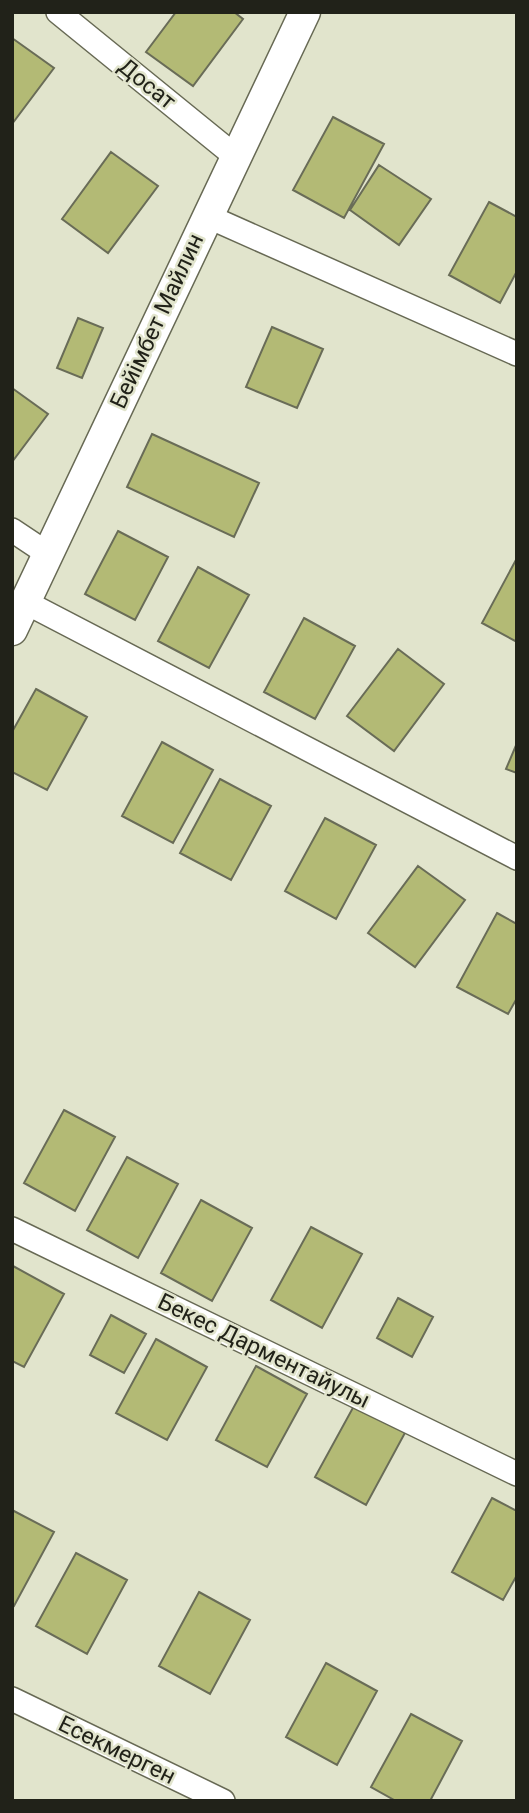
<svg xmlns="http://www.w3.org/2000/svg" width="529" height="1813" font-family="Roboto,sans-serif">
	<rect width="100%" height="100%" fill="#e1e4cc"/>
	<path fill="#b3ba75" stroke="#696c57" stroke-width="2" d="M176,12H234L243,19L193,86L146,52Z
		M12,38L54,68L12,124Z
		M333,117L384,144L344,218L293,190Z
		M111,152L158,186L108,253L62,219Z
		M379,165L431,199L399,245L350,210Z
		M489,202L517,217V271L500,303L449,275Z
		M78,318L103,328L82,378L57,368Z
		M272,327L323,349L297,408L246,387Z
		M12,388L48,414L12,462Z
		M152,434L259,483L234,537L127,487Z
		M118,531L168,557L135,620L85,594Z
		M517,558V642L482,623Z
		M198,567L249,595L209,668L158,641Z
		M304,618L355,646L315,719L264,692Z
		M398,649L444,684L394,751L347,716Z
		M36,689L87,717L47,790L12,772V732Z
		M162,742L213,770L173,843L122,816Z
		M517,743V773L506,769Z
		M220,779L271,806L231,880L180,853Z
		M325,818L376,845L336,919L285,891Z
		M418,866L465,900L415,967L368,933Z
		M497,913L517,924V998L508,1014L457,987Z
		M64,1110L115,1137L75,1211L24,1183Z
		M127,1157L178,1184L138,1258L87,1230Z
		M201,1200L252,1228L212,1301L161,1273Z
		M311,1227L362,1254L322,1328L271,1300Z
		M13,1266L64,1294L24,1367L12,1361Z
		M398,1298L433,1317L412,1357L377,1338Z
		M111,1315L146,1334L124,1373L90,1355Z
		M156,1339L207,1367L167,1440L116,1413Z
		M256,1366L307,1394L267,1467L216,1440Z
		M355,1404L406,1431L366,1505L315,1477Z
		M492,1498L517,1511V1575L503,1600L452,1572Z
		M12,1510L54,1532L14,1606L12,1605Z
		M76,1553L127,1580L87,1654L36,1626Z
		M199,1592L250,1620L210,1694L159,1666Z
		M326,1663L377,1691L337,1765L286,1737Z
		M411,1714L462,1741L430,1801H396L371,1787Z"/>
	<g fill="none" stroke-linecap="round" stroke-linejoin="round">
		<defs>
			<path id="minor" d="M58,12L235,156
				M207,216L517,354
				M12,530L48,554
				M25,602L517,858
				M12,1229L517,1474
				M12,1699L223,1801"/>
			<path id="tertiary" d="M12,630L305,12"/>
		</defs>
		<use href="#minor" stroke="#676954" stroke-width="26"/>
		<use href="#tertiary" stroke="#676954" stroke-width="33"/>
		<use href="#minor" stroke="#fff" stroke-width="23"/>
		<use href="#tertiary" stroke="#fff" stroke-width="30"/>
	</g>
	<g text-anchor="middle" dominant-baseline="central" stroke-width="5" stroke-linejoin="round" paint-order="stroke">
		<g font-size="23" fill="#212219" stroke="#e1e4cc">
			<text transform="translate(147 84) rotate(39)">Досат</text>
			<text transform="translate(157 321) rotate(-65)">Бейімбет Майлин</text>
			<text transform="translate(264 1351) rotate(26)">Бекес Дарментайулы</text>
			<text transform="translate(117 1750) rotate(26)">Eсекмерген</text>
		</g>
	</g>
	<rect width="529" height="1813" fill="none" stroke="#212219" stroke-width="28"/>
</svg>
